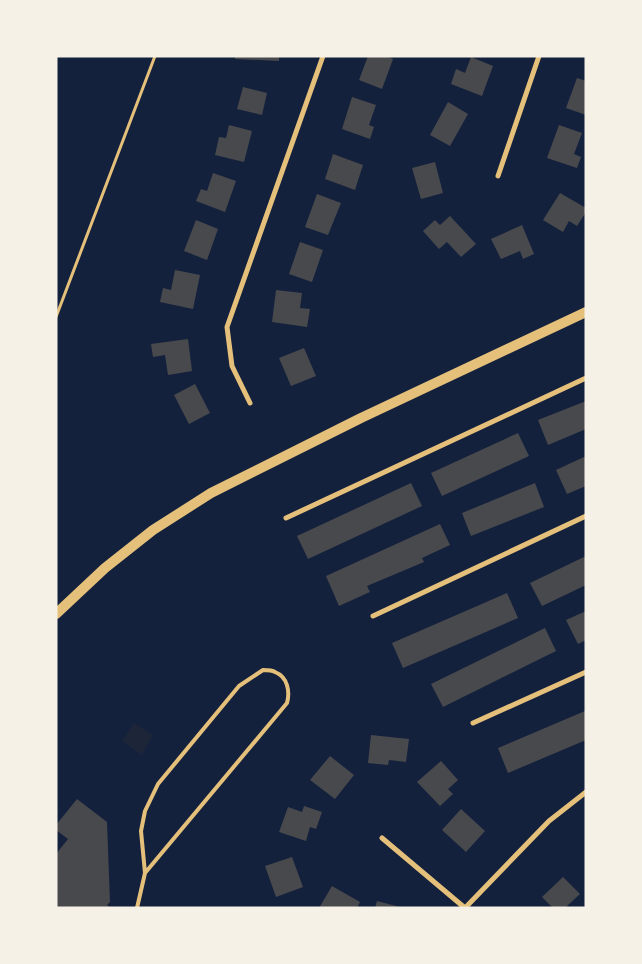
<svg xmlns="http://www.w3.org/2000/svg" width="642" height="964" font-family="'Varela Round',sans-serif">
	<rect width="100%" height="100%" fill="#14213d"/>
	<path fill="#1d2539" d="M134,723L153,735L142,755L122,741Z"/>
	<path fill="#48494c" d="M235,56H279V61L235,59Z
		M368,56H387L393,59L382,89L359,80Z
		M471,57L493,66L482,96L451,84L456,69L465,73Z
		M577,78L586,81V115L566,108Z
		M243,87L267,93L262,115L237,109Z
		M352,97L376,105L369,125L374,127L370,139L342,129Z
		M448,102L468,114L450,146L430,135Z
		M229,125L252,131L244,162L215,155L219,137L226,138Z
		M559,125L582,133L574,154L581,157L577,168L547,158Z
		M333,154L363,165L355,190L325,179Z
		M435,162L443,193L421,199L412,168Z
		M213,173L236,181L225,212L196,201L201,189L207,191Z
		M560,193L586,208V212L577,226L569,221L563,232L543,220Z
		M317,194L341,203L328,235L305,227Z
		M450,216L476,244L461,257L447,242L439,249L423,231L435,220L440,225Z
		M196,220L218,229L207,260L184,251Z
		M522,225L534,254L523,259L520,251L501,259L491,239Z
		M300,242L323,250L312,282L289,274Z
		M175,270L200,275L193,309L160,302L163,288L171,290Z
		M276,290L302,293L300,308L310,309L307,327L272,322Z
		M188,339L192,371L168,375L165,355L153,357L151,344Z
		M304,348L316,376L291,386L279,358Z
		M195,384L210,413L189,424L174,395Z
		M586,401V429L548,445L538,420Z
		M518,433L529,456L442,496L431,473Z
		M586,456V486L567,494L556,470Z
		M411,483L422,506L308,559L297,536Z
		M535,483L544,507L471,536L462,513Z
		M440,524L450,545L422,558L424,562L367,586L370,592L339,606L326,576Z
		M586,556V585L542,606L530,583Z
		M507,593L518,618L403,668L392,643Z
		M586,611V640L578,644L566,620Z
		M545,628L556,651L443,707L431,684Z
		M585,711L586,740L508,773L498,748Z
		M371,735L409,739L406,762L389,760L388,765L368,763Z
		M330,756L354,775L335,799L310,780Z
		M441,761L458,780L448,789L453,794L440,806L417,782Z
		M77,799L107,822L110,902L107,905L111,908H56V854L68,839L56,830V825Z
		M304,806L322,812L316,829L310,827L306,841L279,832L288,807L302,812Z
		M461,809L485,831L466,852L442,830Z
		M292,857L303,887L276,897L265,866Z
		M563,877L580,894L565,908H553L542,897Z
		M332,886L360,902L357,908H319Z
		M377,901L400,907V908H375Z"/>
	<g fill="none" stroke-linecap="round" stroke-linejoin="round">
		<path stroke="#e5c07b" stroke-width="3" d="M56,317L155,56"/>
		<path stroke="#e5c07b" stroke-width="4" d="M137,908L145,873L141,831L145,811L158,784L239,686L263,670C267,670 272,670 275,672C288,677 290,692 287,703L145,873"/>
		<path stroke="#e5c07b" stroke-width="5" d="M498,176L539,56
			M250,403L232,366L227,327L323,56
			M286,518L586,378
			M373,616L586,516
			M473,723L586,672
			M382,838L465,908
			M465,908L549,821L586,792"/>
		<path stroke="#e5c07b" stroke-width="10" d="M56,614L105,568L153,530L211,493L361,418L586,312"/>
	</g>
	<rect width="642" height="964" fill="none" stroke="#f6f1e7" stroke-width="115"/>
</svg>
